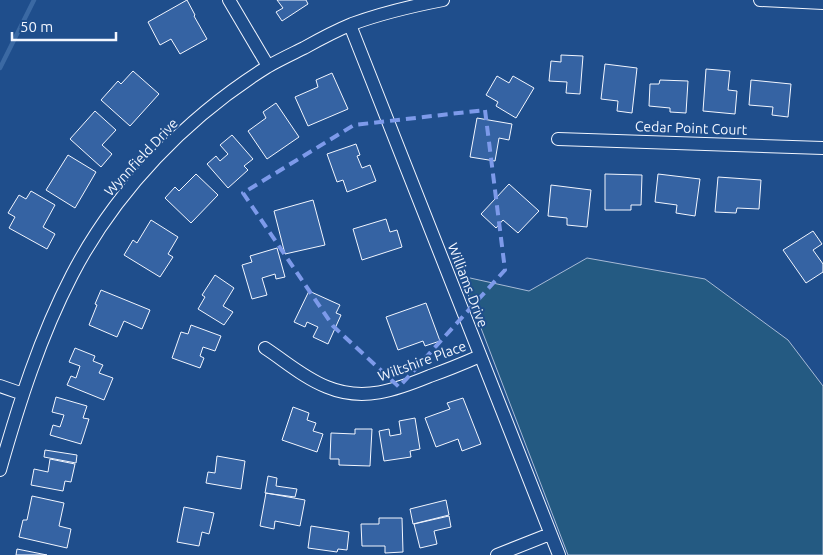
<svg xmlns="http://www.w3.org/2000/svg" width="823" height="555" font-family="Ubuntu,sans-serif">
	<rect width="100%" height="100%" fill="#1f4e8c"/>
	<path fill="#245a82" stroke="#a8bbd7" d="M587,258L705,279L788,340L823,386V555H568L461,276L529,291Z"/>
	<g fill="none" stroke-linecap="round" stroke-linejoin="round">
		<path stroke="#3b69a3" stroke-width="4.5" d="M0,68L34,0"/>
	</g>
	<path fill="#3563a3" stroke="#f2f6ff" d="M187,0L195,15L194,16L207,39L180,54L171,39L160,45L148,22Z
		M277,0H306L308,4L282,21L276,12L283,8Z
		M561,55L583,56L580,94L566,93L567,82L549,81L551,61L561,62Z
		M605,64L637,68L632,113L617,111L618,101L601,99Z
		M706,69L730,71L728,90L737,91L735,114L703,111Z
		M133,71L159,94L130,126L101,100L118,81L121,84Z
		M332,73L348,109L308,126L295,97L318,87L316,80Z
		M497,76L509,83L513,76L534,88L516,118L496,106L498,102L486,95Z
		M660,80L688,81L686,113L670,112V108L649,106L650,84H659Z
		M751,80L791,84L788,117L772,115L773,107L749,105Z
		M276,103L299,137L267,159L248,131L266,118L263,112Z
		M95,111L116,130L102,145L112,154L101,167L70,139Z
		M477,118L512,124L509,140L499,138L495,161L470,157Z
		M232,135L253,159L244,166L248,170L228,188L207,164L216,156L220,161L228,154L220,145Z
		M356,144L360,155L357,156L362,168L370,165L376,181L347,192L343,180L337,182L327,154Z
		M68,155L96,172L75,208L46,190Z
		M196,174L218,195L191,223L165,198L175,187L179,191Z
		M605,174L642,175L641,205H631V210H605Z
		M658,174L700,179L695,216L676,213L677,205L655,202Z
		M718,177L761,180L759,209L737,208L736,213L715,212Z
		M509,184L539,211L518,233L503,220L496,228L481,214Z
		M551,185L591,190L587,227L567,225V218L548,216Z
		M31,191L55,205L43,227L55,234L47,249L9,228L15,217L8,213L19,195L26,199Z
		M313,200L325,245L285,254L274,211Z
		M386,219L390,232L397,230L402,247L362,260L353,229Z
		M151,220L178,237L168,254L173,257L160,277L124,255L133,240L137,243Z
		M813,231L822,244L813,250L823,264V272L806,283L783,250Z
		M277,248L285,277L276,279L275,274L262,278L267,295L252,299L242,265L252,262L250,256Z
		M215,275L234,288L223,306L233,312L224,325L198,309L205,297L202,295Z
		M101,290L150,310L142,329L124,321L117,337L89,325L97,305L95,304Z
		M309,291L340,305L336,313L341,315L328,344L313,337L318,327L307,322L305,327L294,322Z
		M426,303L440,341L425,346L423,341L398,350L386,317Z
		M191,325L221,336L215,351L203,347L200,356L204,358L200,368L172,358L181,332L188,334Z
		M75,348L95,356L93,361L103,365L99,373L113,378L104,400L67,385L71,376L76,378L80,366L69,362Z
		M56,397L87,406L83,418L89,419L81,444L50,435L53,425L60,427L64,415L52,412Z
		M463,398L481,444L462,451L458,439L436,447L425,418L450,409L447,403Z
		M293,407L309,413L307,420L316,423L313,431L323,434L317,452L282,440Z
		M415,418L420,449L410,451L411,457L384,461L379,431L389,429L390,436L401,434L399,421Z
		M355,429H372L370,466L339,465V459H330L331,433L355,434Z
		M45,450L77,455L76,463L44,457Z
		M217,456L245,461L241,489L206,483L208,472L215,473Z
		M50,459L75,464L71,482L65,481L63,491L31,485L34,469L48,472Z
		M268,476L277,478L276,486L297,489L295,497L265,493Z
		M266,493L305,500L300,526L275,521L274,529L260,526Z
		M32,496L64,503L59,526L71,529L67,548L19,537L23,520H27Z
		M446,500L449,515L413,524L410,509Z
		M184,507L214,513L209,534L202,532L199,546L177,542Z
		M449,516L451,527L434,531L437,544L420,548L414,524Z
		M379,518H402L403,552L385,553V546H362L361,524H379Z
		M311,526L349,532L347,550L338,549L337,552L308,548Z
		M17,549L47,555H16Z"/>
	<g fill="none" stroke-linecap="round" stroke-linejoin="round">
		<defs>
			<path id="street" d="M229,0L268,66
				M760,0L823,3
				M350,25L559,555
				M558,139L823,148
				M265,348C285,361 304,378 327,387C363,402 396,390 430,376C447,370 464,363 480,356
				M0,386L23,394
				M0,470C19,403 40,337 72,275C116,190 187,117 267,67C279,60 292,54 304,48C320,39 335,31 352,24C382,13 412,6 443,0
				M497,555L550,534"/>
		</defs>
		<use href="#street" stroke="#f2f6ff" stroke-width="14"/>
		<use href="#street" stroke="#1f4e8c" stroke-width="12"/>
	</g>
	<path fill="none" stroke="#7d9aea" stroke-width="4" stroke-dasharray="10 6" stroke-linejoin="round" d="M485,110L505,270L399,387L333,326L243,193L354,125Z"/>
	<g text-anchor="middle" dominant-baseline="central" stroke-width="4" stroke-linejoin="round" paint-order="stroke">
		<g font-size="14" fill="#f2f6ff" stroke="#1f4e8c">
			<text transform="translate(691 128) rotate(2)">Cedar Point Court</text>
			<text transform="translate(141 157) rotate(-47)">Wynnfield Drive</text>
			<text transform="translate(468 285) rotate(69)">Williams Drive</text>
			<text transform="translate(422 361) rotate(-20)">Wiltshire Place</text>
		</g>
	</g>
	<path d="M12 32v8h104v-8" fill="none" stroke="#f2f6ff" stroke-width="2.5"/>
	<text x="20" y="32" font-size="15" fill="#f2f6ff" stroke="#1f4e8c" stroke-width="4" paint-order="stroke">50 m</text>
</svg>
